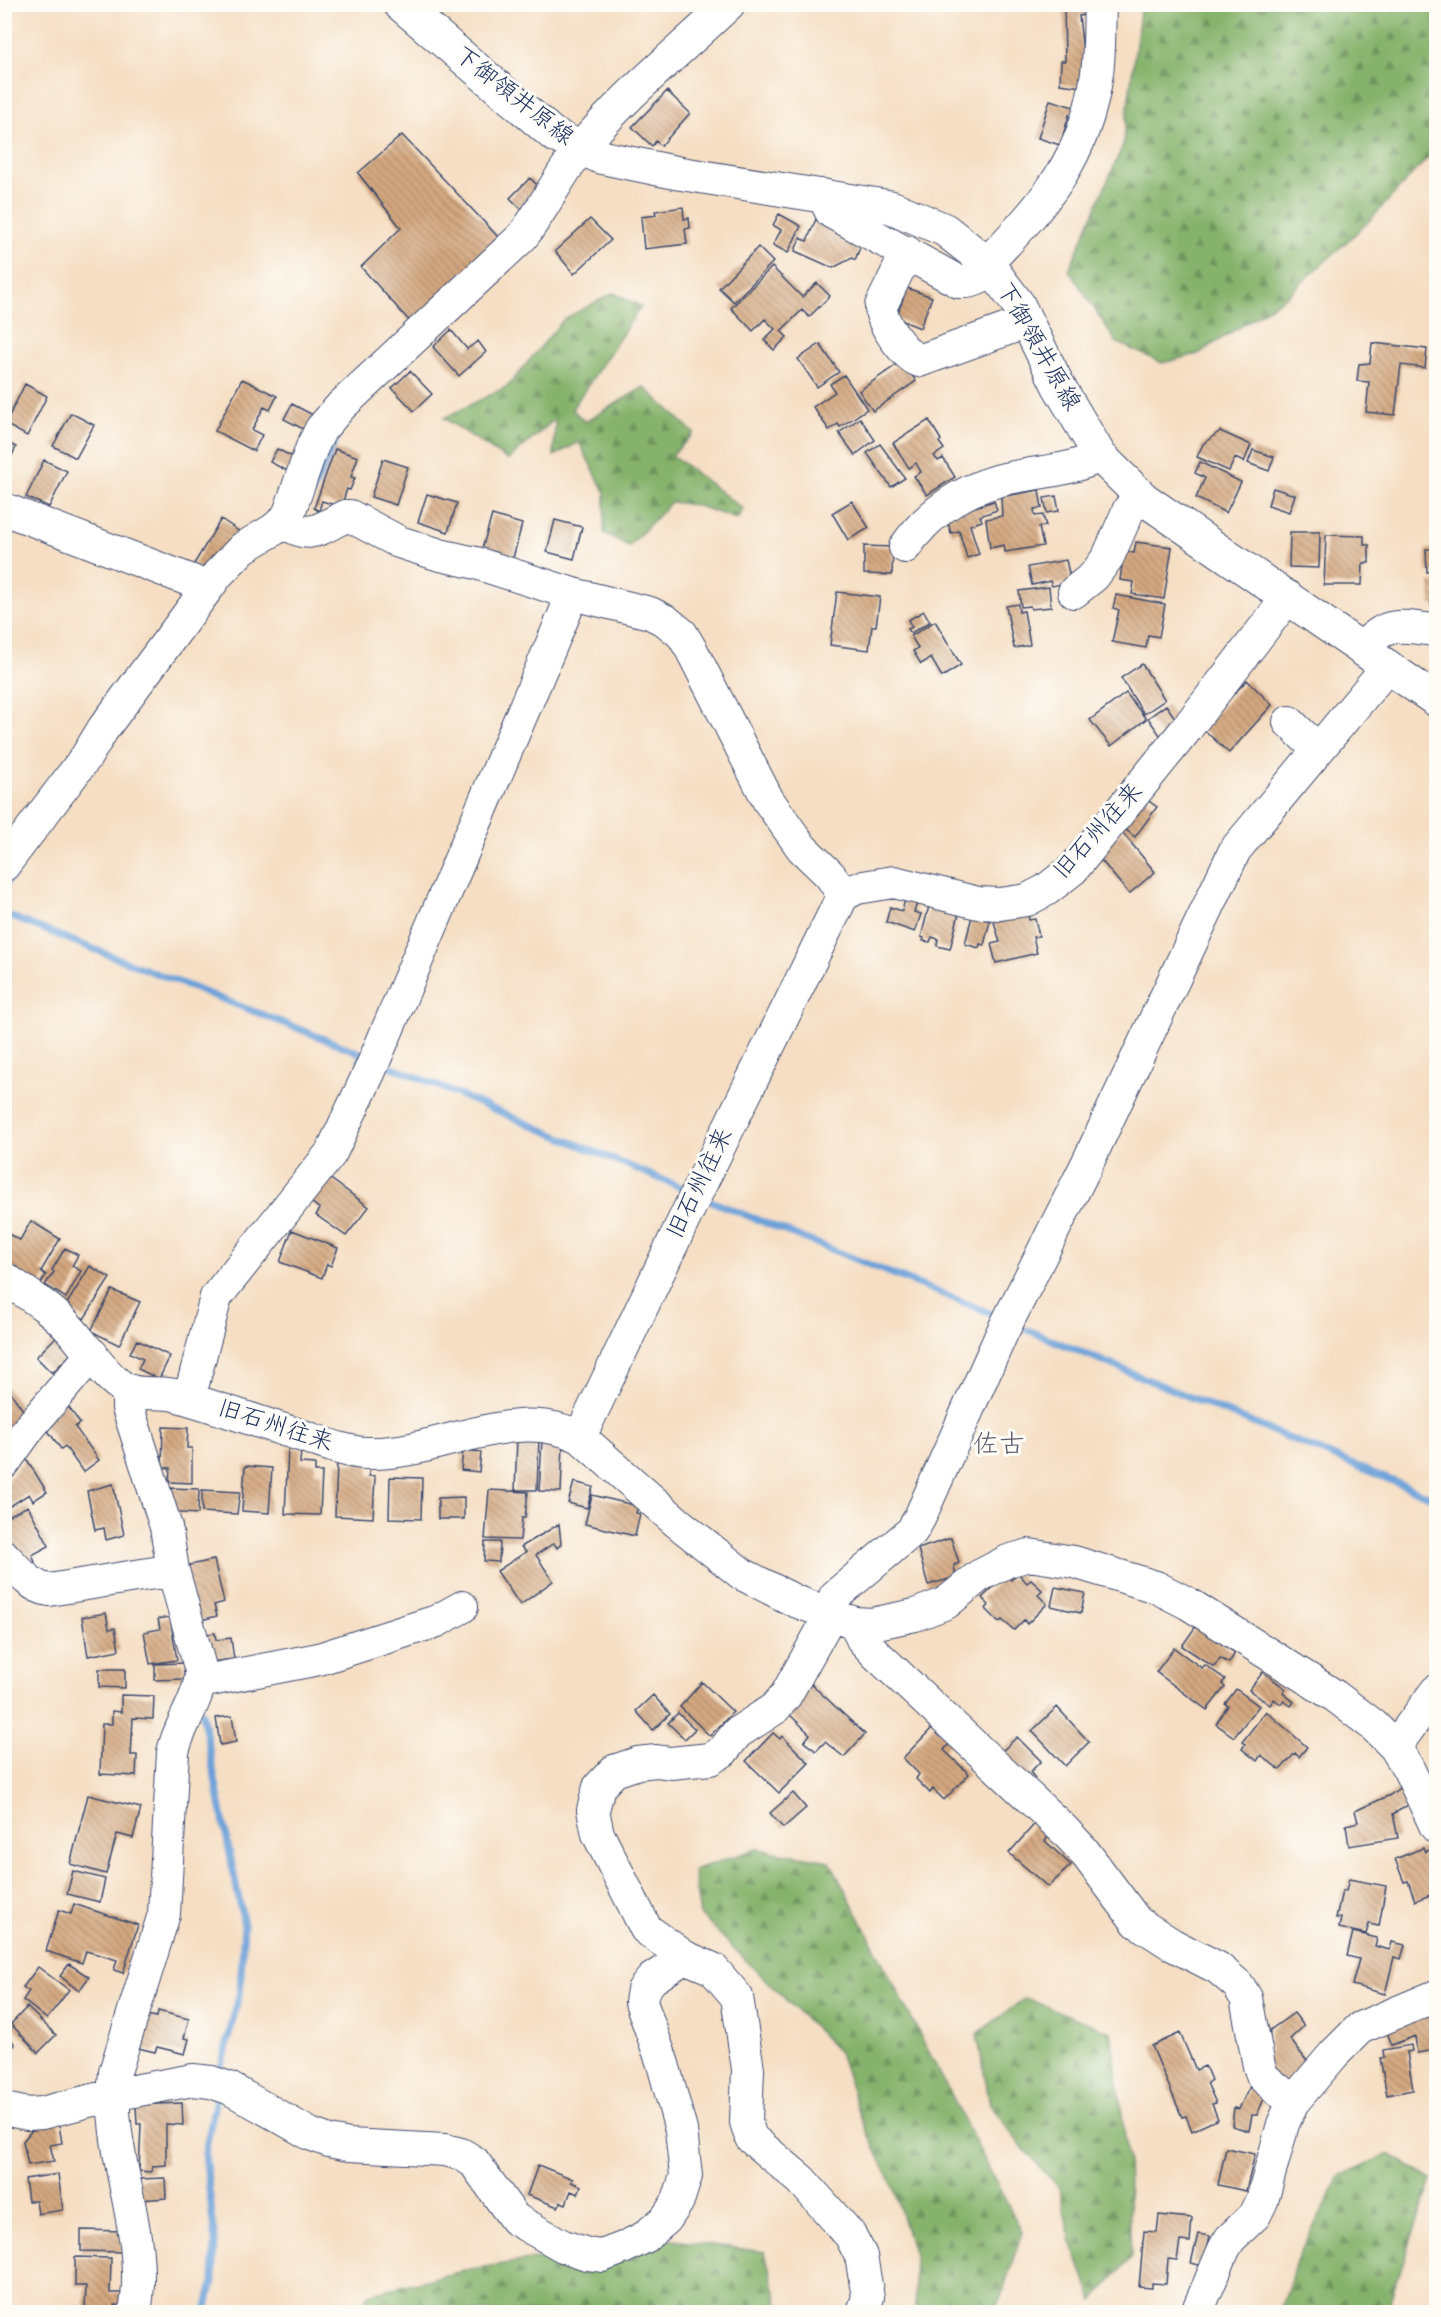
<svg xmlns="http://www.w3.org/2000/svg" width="1441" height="2317" font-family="'Indie Flower','Klee One',sans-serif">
	<defs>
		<pattern id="forest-firs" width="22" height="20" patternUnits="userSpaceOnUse" patternTransform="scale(1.5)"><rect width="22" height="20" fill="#86b36c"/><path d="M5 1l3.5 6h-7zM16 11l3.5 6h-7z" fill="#6d925c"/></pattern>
		<pattern id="building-back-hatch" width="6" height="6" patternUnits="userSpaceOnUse" patternTransform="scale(1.5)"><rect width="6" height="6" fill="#d4a880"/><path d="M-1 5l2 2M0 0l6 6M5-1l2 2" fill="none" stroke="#ab896c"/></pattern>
	</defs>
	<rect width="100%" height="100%" fill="#fdfcf7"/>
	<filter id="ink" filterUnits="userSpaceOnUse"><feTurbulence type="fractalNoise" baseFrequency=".0167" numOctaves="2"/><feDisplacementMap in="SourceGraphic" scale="12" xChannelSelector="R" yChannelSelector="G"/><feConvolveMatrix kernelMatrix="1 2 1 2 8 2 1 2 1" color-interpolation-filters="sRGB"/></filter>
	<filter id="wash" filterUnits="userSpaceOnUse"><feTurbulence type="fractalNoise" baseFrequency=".008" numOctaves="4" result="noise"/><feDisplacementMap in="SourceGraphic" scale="24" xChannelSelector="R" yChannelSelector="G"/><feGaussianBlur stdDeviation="1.35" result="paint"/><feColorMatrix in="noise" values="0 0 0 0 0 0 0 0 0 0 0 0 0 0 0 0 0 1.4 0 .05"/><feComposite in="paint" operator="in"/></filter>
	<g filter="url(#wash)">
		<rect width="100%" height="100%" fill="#f5dec3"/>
		<path fill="url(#forest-firs)" stroke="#507165" stroke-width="1.5" d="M1141,5H1436V149L1366,224L1287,296L1198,354L1162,363L1116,342L1069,270L1123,145Z
			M613,293L641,306L572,409L585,422L644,387L694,433L672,455L743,509L737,519L695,505L671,502L629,546L604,533L605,493L579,442L554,456L555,419L508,460L444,418L508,386L564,319Z
			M757,1849L830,1861L1022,2232L996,2312H916L914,2255L894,2189L862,2121L839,2052L700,1915L693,1870Z
			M1025,1998L1111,2032L1128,2159L1131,2258L1093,2300L1071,2242L1059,2188L1022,2147L990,2104L977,2034Z
			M1389,2154L1432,2180L1386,2312H1281L1296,2261L1340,2176Z
			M666,2239L765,2252L780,2312H356L369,2294L471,2269Z"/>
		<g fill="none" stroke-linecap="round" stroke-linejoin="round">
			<path stroke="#6ca0d8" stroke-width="7" d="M312,493L340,429
				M4,886L13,874
				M4,914L363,1054L360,1060
				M383,1063L689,1191
				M706,1199L1002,1318
				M1028,1330L1436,1499
				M202,1713L244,1925L240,1991L220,2071
				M206,2312L213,2281L215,2241L205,2153L217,2093"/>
		</g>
		<g id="blocks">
			<path fill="url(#building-back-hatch)" d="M1064,4H1085L1086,15L1079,16L1085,71L1082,87L1060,84L1061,61H1065Z
				M667,91L690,113L661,146L656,141L652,146L632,127Z
				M1050,100L1077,108L1074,117L1069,115L1060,145L1038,138Z
				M402,135L502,241L413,325L361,267L401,228L358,173Z
				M530,178L542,190L521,209L510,198Z
				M683,207L684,219L689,218L690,228L685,229L687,244L644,249L641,217L656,215L655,211Z
				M779,214L801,226L788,253L773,245L781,230L773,225Z
				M590,219L611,240L574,274L555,251Z
				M816,219L863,240L855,260L852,258L833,268L795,251L800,238L807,241Z
				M758,247L773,262L734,302L719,288Z
				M772,267L802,297L817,283L830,296L809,317L802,310L781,331L787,337L774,350L764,340L775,329L765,319L753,331L731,308Z
				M907,288L932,297L920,328L896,318Z
				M451,330L467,349L478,341L486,352L459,376L433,347Z
				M1372,343L1427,349L1425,368L1401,365L1395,415L1366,412L1369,382L1357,381L1359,364L1370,363Z
				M820,344L839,372L817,387L798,359Z
				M902,361L916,381L873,411L859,391Z
				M410,371L432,394L414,411L392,388Z
				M844,375L867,409L840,427L838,424L829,430L813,407L835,392L830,384Z
				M242,379L277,396L270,410L264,407L252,430L262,435L254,451L215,431Z
				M25,384L47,396L27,436L5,424Z
				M292,404L315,416L307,431L284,419Z
				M71,413L94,425L76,458L53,446Z
				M860,418L875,440L855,455L839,433Z
				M929,420L941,440L939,442L944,449L934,456L938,461L943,458L955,477L927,495L914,476L921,472L916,463L909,468L893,443Z
				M1220,431L1251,445L1244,462L1235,458L1229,471L1197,457L1203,444Z
				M4,441L16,447L4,472Z
				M880,444L905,478L891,487L867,453Z
				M277,449L297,459L291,473L270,462Z
				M335,449L358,457L351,477L355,478L350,490L347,489L341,507L322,501L319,511L314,508Z
				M1253,450L1274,457L1269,471L1248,463Z
				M383,459L408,467L396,505L371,497Z
				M44,460L67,471L49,507L26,497Z
				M1200,462L1241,482L1226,513L1196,498L1205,478L1195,473Z
				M1273,488L1295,495L1289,512L1268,505Z
				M1039,490L1042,508L1034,509L1035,516L1043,515L1046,526L1039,527L1043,546L1005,552L1004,545L990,548L986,519L1002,516L1001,497Z
				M427,494L457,503L448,532L418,522Z
				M1056,496L1059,511L1047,513L1044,498Z
				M852,501L869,528L848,540L832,513Z
				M994,501L997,510L980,516L982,521L970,525L979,554L967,558L959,531L951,533L946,516Z
				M492,515L522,524L513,558L482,549Z
				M221,519L243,534L210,575L194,564Z
				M555,520L582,527L574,559L547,552Z
				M1290,532H1320L1319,568L1289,567Z
				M1326,535L1364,536V545H1369V563H1363L1362,585H1324Z
				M1136,542L1172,547L1164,599L1132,594L1134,582L1120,580L1124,551L1134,553Z
				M864,546L893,547L892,575L864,574Z
				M1426,549H1436V572H1427Z
				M1066,560L1071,582L1052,586L1050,581L1032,585L1028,567Z
				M1436,582V605H1431L1430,583Z
				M1049,587L1051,607L1031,609L1030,606L1021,607L1019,591Z
				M837,592L880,597L876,626H872L869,650L830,645Z
				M1116,595L1165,604L1159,637L1148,635L1146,648L1112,642L1119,610L1113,608Z
				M1018,604L1019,612L1024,611L1030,645L1014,648L1006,606Z
				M924,611L930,622L911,633L908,629L912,627L908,620Z
				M935,621L961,665L942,677L931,658L921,664L913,651L918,648L911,636Z
				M1142,664L1165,700L1144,714L1121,678Z
				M1247,680L1272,705L1229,753L1202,728Z
				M1126,693L1146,719L1111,746L1090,720Z
				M1166,705L1180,725L1162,738L1148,718Z
				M1143,797L1157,807L1135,837L1121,826Z
				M1122,832L1155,872L1129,894L1096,854Z
				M906,896L918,900L914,912L921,914L915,932L886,922L890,907L902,911Z
				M930,902L960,909L950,949L937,946L938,939L932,937L930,942L923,941L924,938L921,937Z
				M1028,914L1029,920L1035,919L1039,936L1033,937L1037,953L996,963L991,944L1000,942L994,922Z
				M972,916L990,921L984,945L980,944L979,948L965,944Z
				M328,1177L369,1207L346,1236L316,1215L320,1209L311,1202Z
				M31,1221L60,1239L41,1271L46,1275L38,1288L4,1267V1232L20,1240Z
				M292,1230L338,1248L331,1266L327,1264L322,1278L280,1262Z
				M65,1248L78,1255L72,1266L81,1271L66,1298L45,1285L54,1272L52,1270Z
				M90,1266L110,1278L84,1319L65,1307Z
				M112,1290L140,1302L119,1345L91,1331Z
				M59,1334L75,1350L52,1373L36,1357Z
				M137,1340L170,1356L159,1379L138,1369L143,1359L130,1353Z
				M6,1386L30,1420L10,1434L4,1427Z
				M64,1401L80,1423L75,1427L99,1460L83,1472L65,1446L61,1449L41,1421Z
				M163,1427L188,1428L187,1448H192V1483L169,1482L170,1468L162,1467Z
				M517,1438L539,1439L537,1490H515Z
				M542,1441L563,1442L561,1492L539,1491Z
				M288,1448L301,1449L300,1463L315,1464V1472H322L320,1515L285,1514Z
				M463,1450L481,1452L479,1472L461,1470Z
				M26,1458L47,1492L33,1501L29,1494L4,1510V1485Z
				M337,1463L369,1464V1476H375L373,1518L335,1516Z
				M245,1466L272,1468L269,1513L242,1511Z
				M390,1477L422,1478L421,1519L389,1518Z
				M574,1482L593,1487L587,1508L568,1503Z
				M113,1484L124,1535L106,1540L104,1528L95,1530L87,1491Z
				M169,1488L199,1489L198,1514L168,1512Z
				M202,1490L240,1492L237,1514L202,1512Z
				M489,1490L528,1492L525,1518H522L520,1540L485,1539Z
				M592,1495L638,1506L636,1513L640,1514L635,1536L585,1524Z
				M464,1497V1519H438V1498Z
				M28,1506L49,1546L32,1555L35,1562L24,1568L12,1555L4,1540V1512L8,1516Z
				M559,1524L561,1544L557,1548L554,1543L536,1555L553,1581L520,1605L497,1571L526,1552L521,1547Z
				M951,1538L959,1563L954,1565L956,1577L928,1585L918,1549Z
				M485,1542H500L499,1562L484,1561Z
				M214,1560L224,1602L214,1605L217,1616L193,1622L180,1567Z
				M1018,1573L1027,1583L1031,1580L1042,1590L1038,1595L1047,1604L1027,1624L1024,1620L1014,1630L1002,1620L999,1622L986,1609L989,1605L982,1598L1006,1575L1011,1580Z
				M1055,1587L1085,1593L1081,1613L1051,1606Z
				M106,1613L109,1629L115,1628L119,1650L88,1656L82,1617Z
				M170,1617L177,1660L150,1664L144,1632L160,1629L158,1619Z
				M1196,1626L1235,1653L1229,1663L1220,1658L1214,1667L1182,1646Z
				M215,1633L216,1640L231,1638L234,1659L211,1662L207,1634Z
				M1174,1648L1202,1668L1205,1665L1225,1679L1222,1684L1225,1687L1207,1710L1156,1672Z
				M184,1663V1679L155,1680V1664Z
				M99,1669H125V1688L99,1687Z
				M1263,1672L1286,1689L1283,1693L1294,1702L1291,1706L1284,1701L1281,1704L1274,1699L1270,1705L1249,1690Z
				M702,1682L733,1712L710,1736L680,1707Z
				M811,1684L865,1734L844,1757L825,1742L816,1751L804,1742L810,1734L787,1712Z
				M1236,1689L1259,1706L1234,1737L1216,1724L1228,1706L1225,1704Z
				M121,1695L154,1696L153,1719L133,1718L131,1755H137L136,1776L100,1774L102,1724H112V1711L121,1712Z
				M653,1695L670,1714L653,1730L636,1711Z
				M1057,1707L1089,1742L1065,1766L1032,1731Z
				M1266,1711L1307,1747L1299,1757L1295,1753L1280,1770L1261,1755L1257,1761L1242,1749L1245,1744L1242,1742Z
				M678,1713L695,1729L685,1739L668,1723Z
				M232,1716L236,1742L220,1745L216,1718Z
				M934,1726L951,1742L944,1750L969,1774L944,1800L933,1789L930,1793L916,1779L919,1774L903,1758Z
				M773,1733L780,1739L782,1736L809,1763L779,1793L746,1761Z
				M1017,1737L1041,1761L1030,1772L1035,1778L1025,1789L994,1759Z
				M1403,1785L1414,1802L1393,1814L1398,1838L1349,1846L1346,1825L1358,1822L1355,1811L1390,1795Z
				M793,1793L806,1808L783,1828L770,1813Z
				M88,1795L141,1808L133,1838L117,1834L106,1874L70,1864Z
				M1039,1819L1052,1831L1045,1841L1071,1865L1048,1887L1009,1853Z
				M1423,1848L1425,1852L1430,1850L1436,1866V1911L1430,1895L1415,1901L1408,1881L1404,1882L1395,1859Z
				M73,1871L105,1879L100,1902L67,1894Z
				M1349,1879L1386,1886L1379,1926L1369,1924L1366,1934L1339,1928L1341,1918H1336L1342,1891H1346Z
				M74,1904L138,1925L123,1973L114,1970L117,1960L86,1951L82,1963L46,1951L59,1910L71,1914Z
				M1353,1932L1377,1938L1375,1946L1390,1950L1392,1942L1405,1945L1401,1959L1394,1957L1385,1994L1352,1985L1359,1959L1347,1956Z
				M69,1964L89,1977L79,1991L60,1976Z
				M38,1967L69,1990L47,2019L23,2000L29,1991L23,1987Z
				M27,2007L56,2035L38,2053L11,2024Z
				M158,2011L189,2019L184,2038L189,2039L185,2054L157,2047L155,2052L138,2048L147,2015L157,2017Z
				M1436,2011V2050L1417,2053L1415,2036L1392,2045L1385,2027Z
				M1294,2013L1304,2026L1290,2039L1313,2069L1291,2091L1267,2071L1270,2030Z
				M4,2029L15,2045L4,2053Z
				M1180,2033L1196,2070L1205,2066L1211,2080L1207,2083L1216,2103L1212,2104L1218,2119L1192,2131L1186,2116L1182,2117L1152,2046Z
				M1411,2045L1412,2051L1407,2052L1413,2090L1387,2095L1380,2058H1384L1383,2050Z
				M1252,2082L1269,2087L1257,2115H1252L1249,2131L1232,2126L1234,2108L1239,2109Z
				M182,2103L183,2125L166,2124V2165L152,2166L151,2172L139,2171L141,2124H137L136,2105Z
				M58,2119L62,2143L50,2145L54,2161L28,2165L23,2141L38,2123Z
				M1226,2148L1255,2154L1246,2191L1218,2185Z
				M538,2165L573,2179L571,2182L581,2186L578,2194L571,2191L566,2204L561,2202L558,2207L527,2195Z
				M58,2174L63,2210L38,2214L36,2201H28L25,2179Z
				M165,2178L166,2198L140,2200L139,2179Z
				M1159,2215L1192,2218L1190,2242L1180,2241L1177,2260L1168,2259L1166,2284L1152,2283V2288L1139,2287L1144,2231L1157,2232Z
				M81,2230L122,2231V2252L81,2251Z
				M1198,2234L1210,2236L1203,2266L1191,2263Z
				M75,2257L111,2258L110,2293H124L123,2306L114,2305V2309H85L86,2286H75Z"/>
		</g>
	</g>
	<g filter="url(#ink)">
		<use href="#blocks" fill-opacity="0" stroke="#3c496d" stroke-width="1.5"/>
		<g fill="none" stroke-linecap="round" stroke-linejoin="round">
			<defs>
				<path id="minor" d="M823,195L831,212L959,282C973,283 981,278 992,270
					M907,252L881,306C880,322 904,355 919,361L1027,322
					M987,263C1044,204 1086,158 1097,73C1100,51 1099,27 1100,4
					M4,509L192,581L205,591
					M284,521C309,542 320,528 346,516H350L399,542L440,555L476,563L573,594L650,613L666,621L682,634L692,651L768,800L802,848L830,875L843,895
					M905,547C927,515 960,491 997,481C1033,471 1066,473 1100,456
					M1074,592L1094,576L1108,557L1129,509L1144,499
					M1363,648C1388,619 1401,627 1436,630
					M1289,722L1318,750
					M4,865L86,757L103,729L218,574L243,548L273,530L284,521L289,513L312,447L321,429L341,406L522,237C544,209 558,176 581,148C622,97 681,50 729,4
					M4,1278C27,1294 51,1308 69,1328C86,1346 101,1372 121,1386C137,1398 160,1390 178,1396C219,1408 259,1422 300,1435C321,1442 344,1452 366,1453C438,1456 511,1403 580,1437L678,1523L742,1574L795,1601L855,1623L872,1624L915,1615L946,1603L979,1576L1008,1561L1029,1555L1074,1562L1156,1587L1189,1604L1335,1696L1373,1725L1395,1747L1408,1768L1436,1827
					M128,1391V1408L166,1527L173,1570L201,1671C200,1700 179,1724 173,1752L164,1914L115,2072C105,2153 150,2232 135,2312
					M189,1399L216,1297L331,1153L369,1073L573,594
					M580,1437L700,1186L843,895L857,888L894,882L978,903L1000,904L1027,900L1046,890L1073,869L1184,732L1288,597
					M4,1463L29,1428L92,1354
					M4,1556C17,1569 30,1587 49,1590L173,1570
					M855,1623L862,1639L877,1655L1063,1829L1083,1850L1137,1922L1173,1945L1218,1968L1238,1985L1246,1998L1259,2066L1263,2077L1293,2102
					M200,1682L319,1659L437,1621L462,1607
					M1395,1747L1436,1691
					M4,2109L28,2114L42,2113L112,2095L193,2080L211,2082L229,2088L310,2134L329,2141L349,2145L445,2150L461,2154L474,2162L515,2219L563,2246L587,2254L602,2256L623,2248L645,2237L666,2219L678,2201L686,2176L681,2130L663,2064L641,2002L643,1990L652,1979L685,1957
					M863,2312L868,2297L861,2256L850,2235L801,2180L751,2138L746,2122L748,2069L737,1997L713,1969L685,1957L646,1929L598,1834L593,1810L599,1787L614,1771L638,1763L656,1761L671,1763L710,1759L723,1751L737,1733L774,1709L786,1695L825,1625L835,1596L912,1531L920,1517L1002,1333L1086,1166L1235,850L1388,666
					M1197,2312L1224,2249L1230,2239L1255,2215L1262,2201L1283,2124L1293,2102L1334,2054L1360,2028L1436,1996"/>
				<path id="major" d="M400,4L554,135L600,157L678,173L891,207L945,230L987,263L1018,304L1058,385L1100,456L1144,499L1436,700"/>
			</defs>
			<use href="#minor" stroke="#3c496d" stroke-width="34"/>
			<use href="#major" stroke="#3c496d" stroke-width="35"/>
			<use href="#minor" stroke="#fff" stroke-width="32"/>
			<use href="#major" stroke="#fff" stroke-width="33"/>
		</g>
	</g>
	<g text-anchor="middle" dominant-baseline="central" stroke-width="6" stroke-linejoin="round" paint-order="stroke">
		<g font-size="24" fill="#1b2f5e" stroke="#fdfcf7">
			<text transform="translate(513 97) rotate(38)">下御領井原線</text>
			<text transform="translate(1037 347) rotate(60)">下御領井原線</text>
			<text transform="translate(1099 832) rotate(-48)">旧石州往来</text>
			<text transform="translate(701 1184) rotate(-64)">旧石州往来</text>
			<text transform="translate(275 1427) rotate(18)">旧石州往来</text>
		</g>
		<g font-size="26" fill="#5c596a" stroke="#fdfcf7">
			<text x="999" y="1446">佐古</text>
		</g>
	</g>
	<rect width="1441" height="2317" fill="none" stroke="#fdfcf7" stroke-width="24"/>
</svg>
